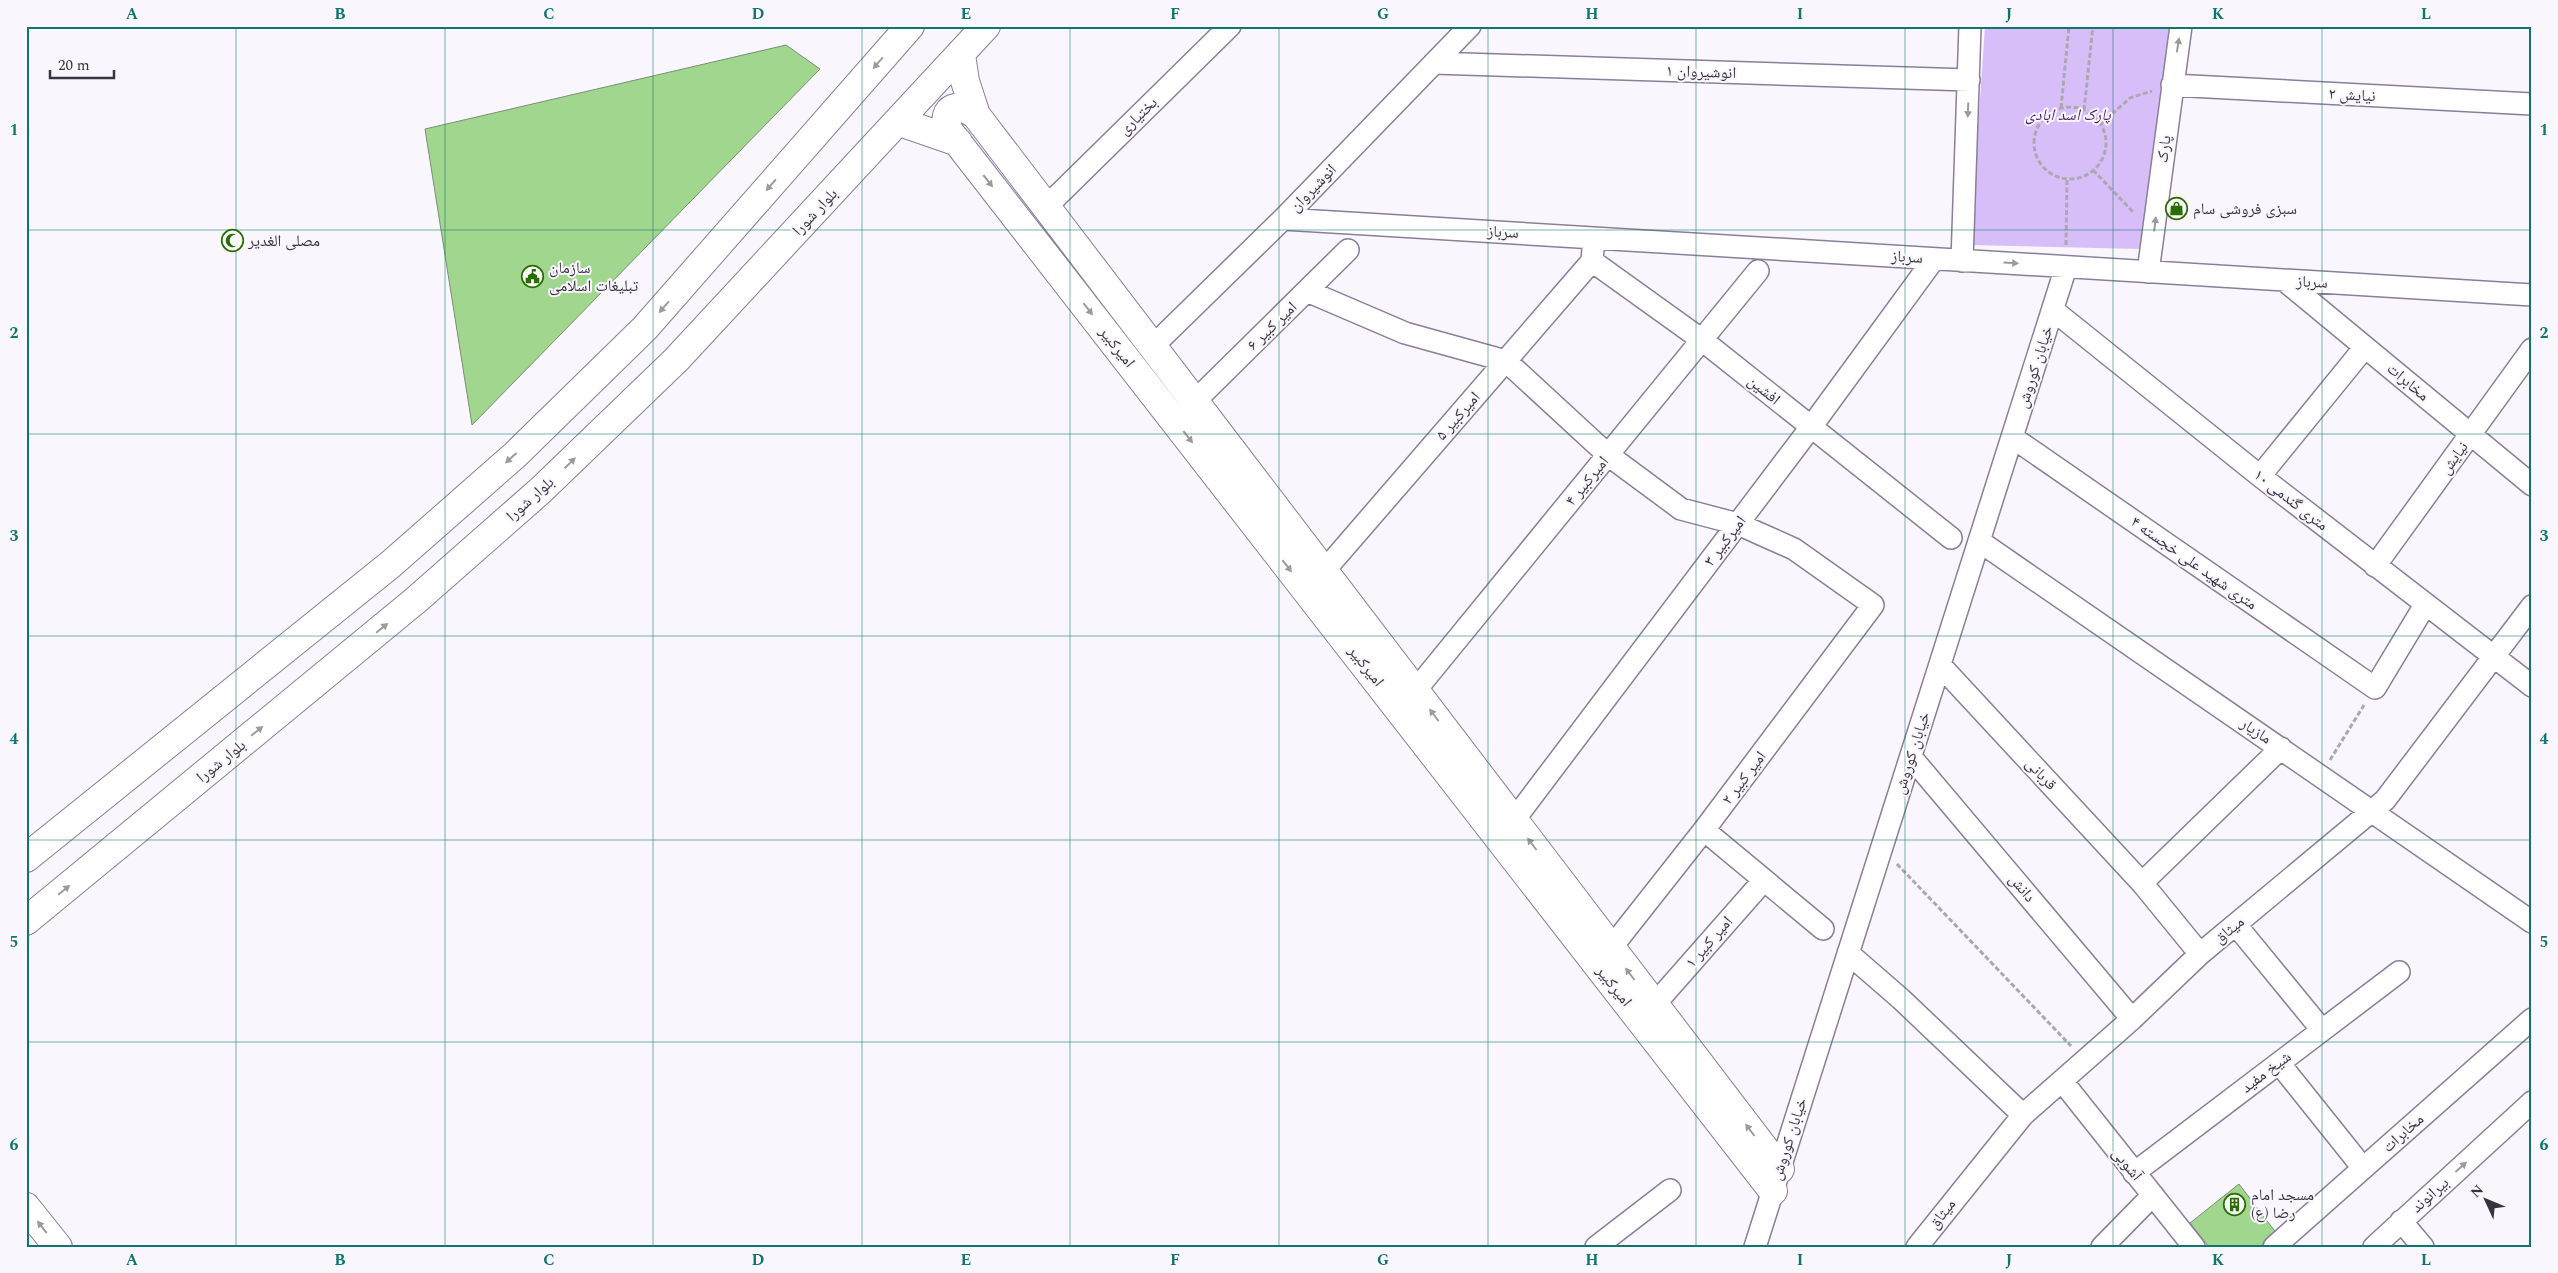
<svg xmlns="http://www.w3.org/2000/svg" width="2558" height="1273" font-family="Spectral,'Noto Naskh Arabic',serif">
	<rect width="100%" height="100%" fill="#f9f7fd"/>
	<path fill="#d8bef9" d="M1985,26H2170L2140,249L1970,245Z"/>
	<path fill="#a0d68e" stroke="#7b8e74" d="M786,45L820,69L472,425L425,129Z
		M2239,1184L2277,1234L2262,1247H2209L2190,1223Z"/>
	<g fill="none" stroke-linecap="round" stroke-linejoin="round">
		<defs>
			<path id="minor" d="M1434,63L1969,80
				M2172,85L2532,104
				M1046,207L1230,26
				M1283,219L2532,295
				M1594,238L1592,261L1702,340L1951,538
				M1962,261L1970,26
				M2148,272L2181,26
				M2284,280L2532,485
				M1307,291L1405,333L1506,361L1608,455L1681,509L1738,524L1794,549L1873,605L1704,830L1611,948
				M2053,310L2260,476L2532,686
				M1153,346L1283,219L1470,26
				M1195,401L1348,250
				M2012,437L2375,688L2425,605
				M2260,476L2365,347
				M1979,541L2532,922
				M2375,566L2532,349
				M1324,571L1592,261
				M1940,665L2142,883L2281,748
				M1415,691L1758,271
				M1911,757L2132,1019
				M1514,820L1811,427L1934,259
				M1704,830L1823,929
				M2142,883L2200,954
				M2236,925L2322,1030
				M1848,953L1901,999L2023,1115
				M1654,1005L1764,880
				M2279,1063L2363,1168
				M2062,1081L2194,1247
				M2134,1173L2399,972
				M2401,1221L2423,1247
				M1596,1247L1670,1190
				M1755,1247L2066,267
				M1917,1247L2023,1115L2132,1019L2200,954L2385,800L2532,606
				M2102,1247L2153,1195
				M2274,1247L2532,1019
				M2374,1247L2532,1102"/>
			<path id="major" d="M961,55L965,81L976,115
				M900,122L958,142
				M26,858L391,564L515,455L645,328L910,26
				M26,921L416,600L541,490L676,360L986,26
				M1773,1191L948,130C941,106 959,102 976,115L1780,1169
				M26,1207L58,1247"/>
		</defs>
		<use href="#minor" stroke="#8a7e9a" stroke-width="24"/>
		<use href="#major" stroke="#8a7e9a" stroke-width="30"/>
		<path stroke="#aca8b1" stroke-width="3" stroke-dasharray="5 2.5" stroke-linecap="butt" d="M2034 143a36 36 0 1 1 72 0a36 36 0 1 1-72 0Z
			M2061,108L2069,26
			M2084,110L2093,26
			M2101,124L2130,98L2152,91
			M2093,170L2134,213
			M2066,245L2067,178
			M2330,760L2364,705
			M1897,864L2071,1046"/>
		<use href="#minor" stroke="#fff" stroke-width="21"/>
		<use href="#major" stroke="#fff" stroke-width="28"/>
	</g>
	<defs><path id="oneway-solid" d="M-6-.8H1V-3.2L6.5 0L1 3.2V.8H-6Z" transform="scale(1.25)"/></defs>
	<g fill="#9c999f">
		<use href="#oneway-solid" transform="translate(2178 45) rotate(-81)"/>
		<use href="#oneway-solid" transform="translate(878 63) rotate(131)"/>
		<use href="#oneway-solid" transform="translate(1968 110) rotate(92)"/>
		<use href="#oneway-solid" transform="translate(988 181) rotate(52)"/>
		<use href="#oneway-solid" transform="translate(771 185) rotate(131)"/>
		<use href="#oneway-solid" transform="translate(2155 224) rotate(-83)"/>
		<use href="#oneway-solid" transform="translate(2011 263) rotate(3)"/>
		<use href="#oneway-solid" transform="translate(664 307) rotate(131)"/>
		<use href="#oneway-solid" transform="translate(1088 309) rotate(52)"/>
		<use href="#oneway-solid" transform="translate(1188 437) rotate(52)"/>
		<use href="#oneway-solid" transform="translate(511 458) rotate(138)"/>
		<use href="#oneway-solid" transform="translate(570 463) rotate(-44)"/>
		<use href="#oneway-solid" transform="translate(1287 566) rotate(52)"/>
		<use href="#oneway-solid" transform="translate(382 628) rotate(-39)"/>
		<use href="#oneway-solid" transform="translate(1434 715) rotate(-127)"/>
		<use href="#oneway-solid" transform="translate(257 731) rotate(-39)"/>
		<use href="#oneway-solid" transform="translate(1532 844) rotate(-127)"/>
		<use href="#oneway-solid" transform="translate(64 890) rotate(-39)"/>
		<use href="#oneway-solid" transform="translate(1630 974) rotate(-127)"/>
		<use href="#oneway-solid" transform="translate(1750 1130) rotate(-127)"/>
		<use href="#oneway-solid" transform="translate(2461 1167) rotate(-42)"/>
		<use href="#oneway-solid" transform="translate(42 1227) rotate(-128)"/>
	</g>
	<path fill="none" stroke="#0f766e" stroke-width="1" stroke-opacity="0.55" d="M236,26V1247M445,26V1247M653,26V1247M862,26V1247M1070,26V1247M1279,26V1247M1488,26V1247M1696,26V1247M1905,26V1247M2113,26V1247M2322,26V1247M26,230H2532M26,434H2532M26,636H2532M26,840H2532M26,1042H2532"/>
	<defs>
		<symbol id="shop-ring" viewBox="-11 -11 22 22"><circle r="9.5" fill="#f9f7fd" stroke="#2a6d03" stroke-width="1.5"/><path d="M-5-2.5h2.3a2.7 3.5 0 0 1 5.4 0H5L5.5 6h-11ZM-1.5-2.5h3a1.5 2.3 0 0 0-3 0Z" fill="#2a6d03"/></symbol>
		<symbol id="mosque-ring" viewBox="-11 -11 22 22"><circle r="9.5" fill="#f9f7fd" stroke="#2a6d03" stroke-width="1.5"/><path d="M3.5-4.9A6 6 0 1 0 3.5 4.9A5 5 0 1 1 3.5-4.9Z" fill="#2a6d03"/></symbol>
		<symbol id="civic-ring" viewBox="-11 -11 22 22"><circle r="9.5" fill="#f9f7fd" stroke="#2a6d03" stroke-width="1.5"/><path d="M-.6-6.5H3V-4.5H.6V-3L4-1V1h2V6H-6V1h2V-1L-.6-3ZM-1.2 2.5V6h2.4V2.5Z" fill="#2a6d03"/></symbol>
		<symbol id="building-ring" viewBox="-11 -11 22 22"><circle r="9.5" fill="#f9f7fd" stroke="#2a6d03" stroke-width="1.5"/><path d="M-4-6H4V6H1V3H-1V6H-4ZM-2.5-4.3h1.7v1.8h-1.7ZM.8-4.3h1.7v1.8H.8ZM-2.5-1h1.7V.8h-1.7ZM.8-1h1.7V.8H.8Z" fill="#2a6d03"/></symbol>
	</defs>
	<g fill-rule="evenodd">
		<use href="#shop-ring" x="2164" y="196" width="25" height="25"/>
		<use href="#mosque-ring" x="220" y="228" width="25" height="25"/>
		<use href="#civic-ring" x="520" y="264" width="25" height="25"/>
		<use href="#building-ring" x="2222" y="1192" width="25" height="25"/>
	</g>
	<g text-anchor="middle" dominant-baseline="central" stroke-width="4" stroke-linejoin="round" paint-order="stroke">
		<g font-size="16" fill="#39333f" stroke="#f9f7fd">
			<text transform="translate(1701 72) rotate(2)">انوشیروان ۱</text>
			<text transform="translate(2352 95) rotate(3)">نیایش ۲</text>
			<text transform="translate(1138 116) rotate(-44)">بختیاری</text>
			<text transform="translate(2164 149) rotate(-83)">پارک</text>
			<text transform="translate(1313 188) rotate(-46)">انوشیروان</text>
			<text transform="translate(815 212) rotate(-47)">بلوار شورا</text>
			<text transform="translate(1503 232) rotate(3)">سرباز</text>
			<text transform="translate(1907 257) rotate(4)">سرباز</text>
			<text transform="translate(2312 282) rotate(3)">سرباز</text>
			<text transform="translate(1272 326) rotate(-44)">امیر کبیر ۶</text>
			<text transform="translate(1117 347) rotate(52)">امیرکبیر</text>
			<text transform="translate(2035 367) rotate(-72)">خیابان کوروش</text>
			<text transform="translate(2408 382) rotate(40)">مخابرات</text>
			<text transform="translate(1764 390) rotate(39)">افشین</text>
			<text transform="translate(1458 416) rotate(-49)">امیرکبیر ۵</text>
			<text transform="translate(2454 458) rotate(-54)">نیایش</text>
			<text transform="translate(1587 481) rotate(-51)">امیرکبیر ۴</text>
			<text transform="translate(530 499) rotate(-42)">بلوار شورا</text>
			<text transform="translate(2291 500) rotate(38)">۱۰ متری گندمی</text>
			<text transform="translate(1725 541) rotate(-53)">امیرکبیر ۳</text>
			<text transform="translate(2194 563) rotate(35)">۴ متری شهید علی خجسته</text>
			<text transform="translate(1366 666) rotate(52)">امیرکبیر</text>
			<text transform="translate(2256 731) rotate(34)">مازیار</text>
			<text transform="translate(1912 753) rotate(-72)">خیابان کوروش</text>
			<text transform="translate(221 761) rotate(-39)">بلوار شورا</text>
			<text transform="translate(2041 774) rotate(47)">قربانی</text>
			<text transform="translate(1744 778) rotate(-53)">امیر کبیر ۲</text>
			<text transform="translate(2022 888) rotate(50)">دانش</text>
			<text transform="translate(2229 930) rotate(-39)">میثاق</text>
			<text transform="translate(1709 942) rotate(-49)">امیر کبیر ۱</text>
			<text transform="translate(1614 986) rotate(52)">امیرکبیر</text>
			<text transform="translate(2266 1072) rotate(-37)">شیخ مفید</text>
			<text transform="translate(2403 1133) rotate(-42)">مخابرات</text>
			<text transform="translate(1789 1139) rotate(-72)">خیابان کوروش</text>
			<text transform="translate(2127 1164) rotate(51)">آشوبی</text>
			<text transform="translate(2430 1195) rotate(-42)">بیرانوند</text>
			<text transform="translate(1942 1214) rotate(-52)">میثاق</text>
		</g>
		<g font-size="16" font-style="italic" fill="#4c1c74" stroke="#f9f7fd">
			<text x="2068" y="115">پارک اسد ابادی</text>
		</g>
		<g font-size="16" fill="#39333f" stroke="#f9f7fd" text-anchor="start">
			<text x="2193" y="209">سبزی فروشی سام</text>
			<text x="248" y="241">مصلی الغدیر</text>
			<text x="549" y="268">سازمان<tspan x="549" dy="18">تبلیغات اسلامی</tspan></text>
			<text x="2251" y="1195">مسجد امام<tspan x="2251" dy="18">رضا (ع)</tspan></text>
		</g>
	</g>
	<rect width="2558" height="1273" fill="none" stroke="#f9f7fd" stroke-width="55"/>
	<g transform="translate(2486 1200) rotate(314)" stroke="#f9f7fd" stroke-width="4" paint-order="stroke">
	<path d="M0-4L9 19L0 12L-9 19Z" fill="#39333f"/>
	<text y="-8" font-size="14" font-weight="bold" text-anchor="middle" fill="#39333f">N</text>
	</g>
	<path d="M50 70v8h64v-8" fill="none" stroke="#39333f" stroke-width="2.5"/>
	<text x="58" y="70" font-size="15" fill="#39333f" stroke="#f9f7fd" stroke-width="4" paint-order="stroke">20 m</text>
	<rect x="28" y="28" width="2502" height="1218" fill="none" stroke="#0f766e" stroke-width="2"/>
	<g font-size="16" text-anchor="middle" font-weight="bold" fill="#0f766e">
		<text x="132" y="19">A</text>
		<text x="340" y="19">B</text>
		<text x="549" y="19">C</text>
		<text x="758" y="19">D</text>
		<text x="966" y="19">E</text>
		<text x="1175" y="19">F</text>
		<text x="1383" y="19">G</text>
		<text x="1592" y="19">H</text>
		<text x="1800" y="19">I</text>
		<text x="2009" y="19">J</text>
		<text x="2218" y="19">K</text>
		<text x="2426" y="19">L</text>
		<text x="14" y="135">1</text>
		<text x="2544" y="135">1</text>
		<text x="14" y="338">2</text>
		<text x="2544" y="338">2</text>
		<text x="14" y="541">3</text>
		<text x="2544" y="541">3</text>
		<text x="14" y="744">4</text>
		<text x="2544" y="744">4</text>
		<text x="14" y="947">5</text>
		<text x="2544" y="947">5</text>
		<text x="14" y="1150">6</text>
		<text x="2544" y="1150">6</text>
		<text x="132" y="1265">A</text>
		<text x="340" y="1265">B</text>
		<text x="549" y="1265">C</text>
		<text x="758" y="1265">D</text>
		<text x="966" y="1265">E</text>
		<text x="1175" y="1265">F</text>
		<text x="1383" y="1265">G</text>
		<text x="1592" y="1265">H</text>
		<text x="1800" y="1265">I</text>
		<text x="2009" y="1265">J</text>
		<text x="2218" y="1265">K</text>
		<text x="2426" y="1265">L</text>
	</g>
</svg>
